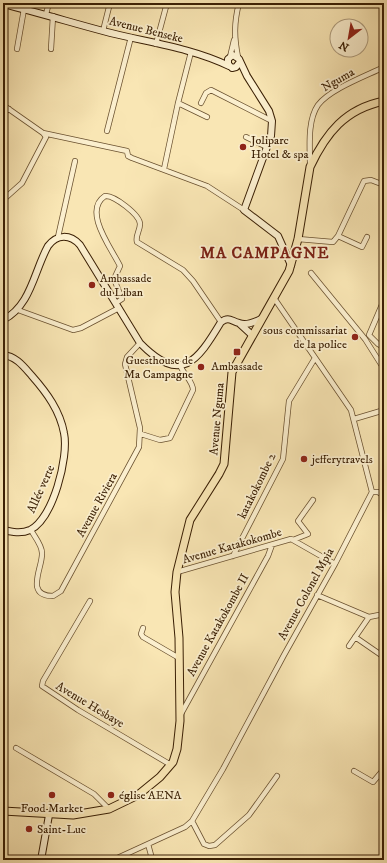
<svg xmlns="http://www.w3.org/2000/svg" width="387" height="863" font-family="'IM FELL DW Pica',serif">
	<rect width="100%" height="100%" fill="#f9e6b4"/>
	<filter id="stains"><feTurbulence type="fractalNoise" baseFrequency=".005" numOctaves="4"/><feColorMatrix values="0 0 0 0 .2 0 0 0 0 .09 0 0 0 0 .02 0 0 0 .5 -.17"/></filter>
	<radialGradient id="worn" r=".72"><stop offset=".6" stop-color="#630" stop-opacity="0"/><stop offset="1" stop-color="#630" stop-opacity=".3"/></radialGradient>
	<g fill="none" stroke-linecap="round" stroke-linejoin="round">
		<defs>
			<path id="street" d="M46,14L49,3
				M103,31L110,3
				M156,44L167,3
				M17,49L24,9
				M51,49L53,16
				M230,57L234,40
				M238,57C234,37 234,23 239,3
				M178,103L207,117
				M201,103L206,93L211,90L272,121
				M3,105L43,133L46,137L22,183L3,200
				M3,113L9,109
				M107,131L131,37
				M43,133L127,151L128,156L132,158L207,186L244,210
				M246,137L267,147
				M310,166C310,148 307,121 318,105C330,89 366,76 384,67
				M164,169L178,103L191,52
				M338,236L362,247L367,237
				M58,237L75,161
				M298,239L333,242L338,236L364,181L371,180L384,185
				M311,273L365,339L384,369
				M384,300L369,335L378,344L384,347
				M116,303L122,299L114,279L120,266C112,249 82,211 105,196C114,195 140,215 140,224C140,231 135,236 137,242L183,270L193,281L221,322
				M18,310L73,330L81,328L119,308
				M354,419L381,411L384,417
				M141,434L160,440L170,438L193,390C193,381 183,374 180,365
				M372,492H378L384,496
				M31,530C34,536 42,545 42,553C43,567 24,596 53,596L61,591L139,447L140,428L125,364L127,357L140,343
				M293,540L308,534L298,521L313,500
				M233,556L283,459L289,401L315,358
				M177,572L291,539L335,564
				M317,595L369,617
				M90,601L43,681L42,686L78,710L171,765
				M143,628L141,634L143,637L179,658
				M355,637L384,657
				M349,646L369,617L384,614
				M181,714L268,556L272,545
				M16,748L94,794L109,809
				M354,771L373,782L384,769
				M192,821L204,844L209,846L215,845L249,815L277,776
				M148,844L151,855L148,860
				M113,860L185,827L192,821L223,769L284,655L335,564L372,492L351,410L274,298"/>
			<path id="secondary" d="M3,4C37,12 69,22 103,31C144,42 190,47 229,66
				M239,63L236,67L232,68L228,64V59L233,55L239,59L247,76L269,111L272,121L271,136L244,210L278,236L291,265
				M3,320C31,306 34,271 48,246C57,234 70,234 80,245L140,343C181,385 197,362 221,322C229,316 231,321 239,323C246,326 255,322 261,319
				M240,324L252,335
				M3,355C16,356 24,367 32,376C47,393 60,411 64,433C69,457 53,519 30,530C21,534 12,532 3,530
				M41,860L49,815"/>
			<path id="primary" d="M3,811L73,815L109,809L138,795L160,777L173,762L177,749L180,721L179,638L175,592L177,572L190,520L219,474L224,464L232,372L289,271L298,239L310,167C326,133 345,109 384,101"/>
		</defs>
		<use href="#street" stroke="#6a5130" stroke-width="6"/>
		<use href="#secondary" stroke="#3a1f04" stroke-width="8"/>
		<use href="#primary" stroke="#3a1f04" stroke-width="9"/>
		<use href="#street" stroke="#fbefce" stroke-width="4.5"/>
		<use href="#secondary" stroke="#fbefce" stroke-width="6"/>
		<use href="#primary" stroke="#f9e6b4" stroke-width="7"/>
	</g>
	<g fill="#8f2418" stroke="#fbefce" stroke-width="1.5">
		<circle cx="243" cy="147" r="4"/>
		<circle cx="92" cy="285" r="4"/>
		<circle cx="355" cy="337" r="4"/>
		<rect x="233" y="348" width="8" height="8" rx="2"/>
		<circle cx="201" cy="367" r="4"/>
		<circle cx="304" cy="459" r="4"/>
		<circle cx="52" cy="795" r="4"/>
		<circle cx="111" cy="795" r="4"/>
		<circle cx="29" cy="829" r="4"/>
	</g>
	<g text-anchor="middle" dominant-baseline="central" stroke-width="3.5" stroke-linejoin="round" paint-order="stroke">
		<g font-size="12" fill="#3a1f04" stroke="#fbefce">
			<text transform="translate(146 30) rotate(14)">Avenue Benseke</text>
			<text transform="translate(338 80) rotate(-30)">Nguma</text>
			<text transform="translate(217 419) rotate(-85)">Avenue Nguma</text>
			<text transform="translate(257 486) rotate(-64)">katakokombe 2</text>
			<text transform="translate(41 489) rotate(-66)">Allée verte</text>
			<text transform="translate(97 505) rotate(-61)">Avenue Riviera</text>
			<text transform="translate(232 546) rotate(-16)">Avenue Katakokombe</text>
			<text transform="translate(306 594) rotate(-61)">Avenue Colonel Mpia</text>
			<text transform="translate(218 625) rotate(-61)">Avenue Katakokombe II</text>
			<text transform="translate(90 705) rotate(31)">Avenue Hesbaye</text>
		</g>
		<g font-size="12" fill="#3a1f04" stroke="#fbefce" text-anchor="start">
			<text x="251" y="140">Joliparc<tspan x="251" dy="14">Hotel &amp; spa</tspan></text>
			<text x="100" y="278">Ambassade<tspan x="100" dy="14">du Liban</tspan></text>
			<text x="347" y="330" text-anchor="end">sous commissariat<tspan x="347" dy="14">de la police</tspan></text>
			<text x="193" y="360" text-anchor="end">Guesthouse de<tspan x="193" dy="14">Ma Campagne</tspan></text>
			<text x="237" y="366" text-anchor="middle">Ambassade</text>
			<text x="312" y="459">jefferytravels</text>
			<text x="119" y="795">église AENA</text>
			<text x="52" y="808" text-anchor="middle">Food Market</text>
			<text x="37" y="829">Saint-Luc</text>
		</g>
		<g font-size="16" font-weight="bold" letter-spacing="1" fill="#7a1f14" stroke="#fbefce">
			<text x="265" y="253">MA CAMPAGNE</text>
		</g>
	</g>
	<rect width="387" height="863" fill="none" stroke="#f9e6b4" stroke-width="16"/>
	<rect x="4" y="4" width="379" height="855" fill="none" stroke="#3a1f04" stroke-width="2"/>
	<rect x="8" y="8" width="371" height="847" fill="none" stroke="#3a1f04"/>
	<g transform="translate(349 38) rotate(211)"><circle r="19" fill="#fbefce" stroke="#ae9c7d"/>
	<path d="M0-3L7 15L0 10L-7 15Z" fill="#8f2418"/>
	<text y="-6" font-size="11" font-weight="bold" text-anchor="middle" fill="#3a1f04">N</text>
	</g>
	<rect width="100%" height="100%" filter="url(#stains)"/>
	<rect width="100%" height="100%" fill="url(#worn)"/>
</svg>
